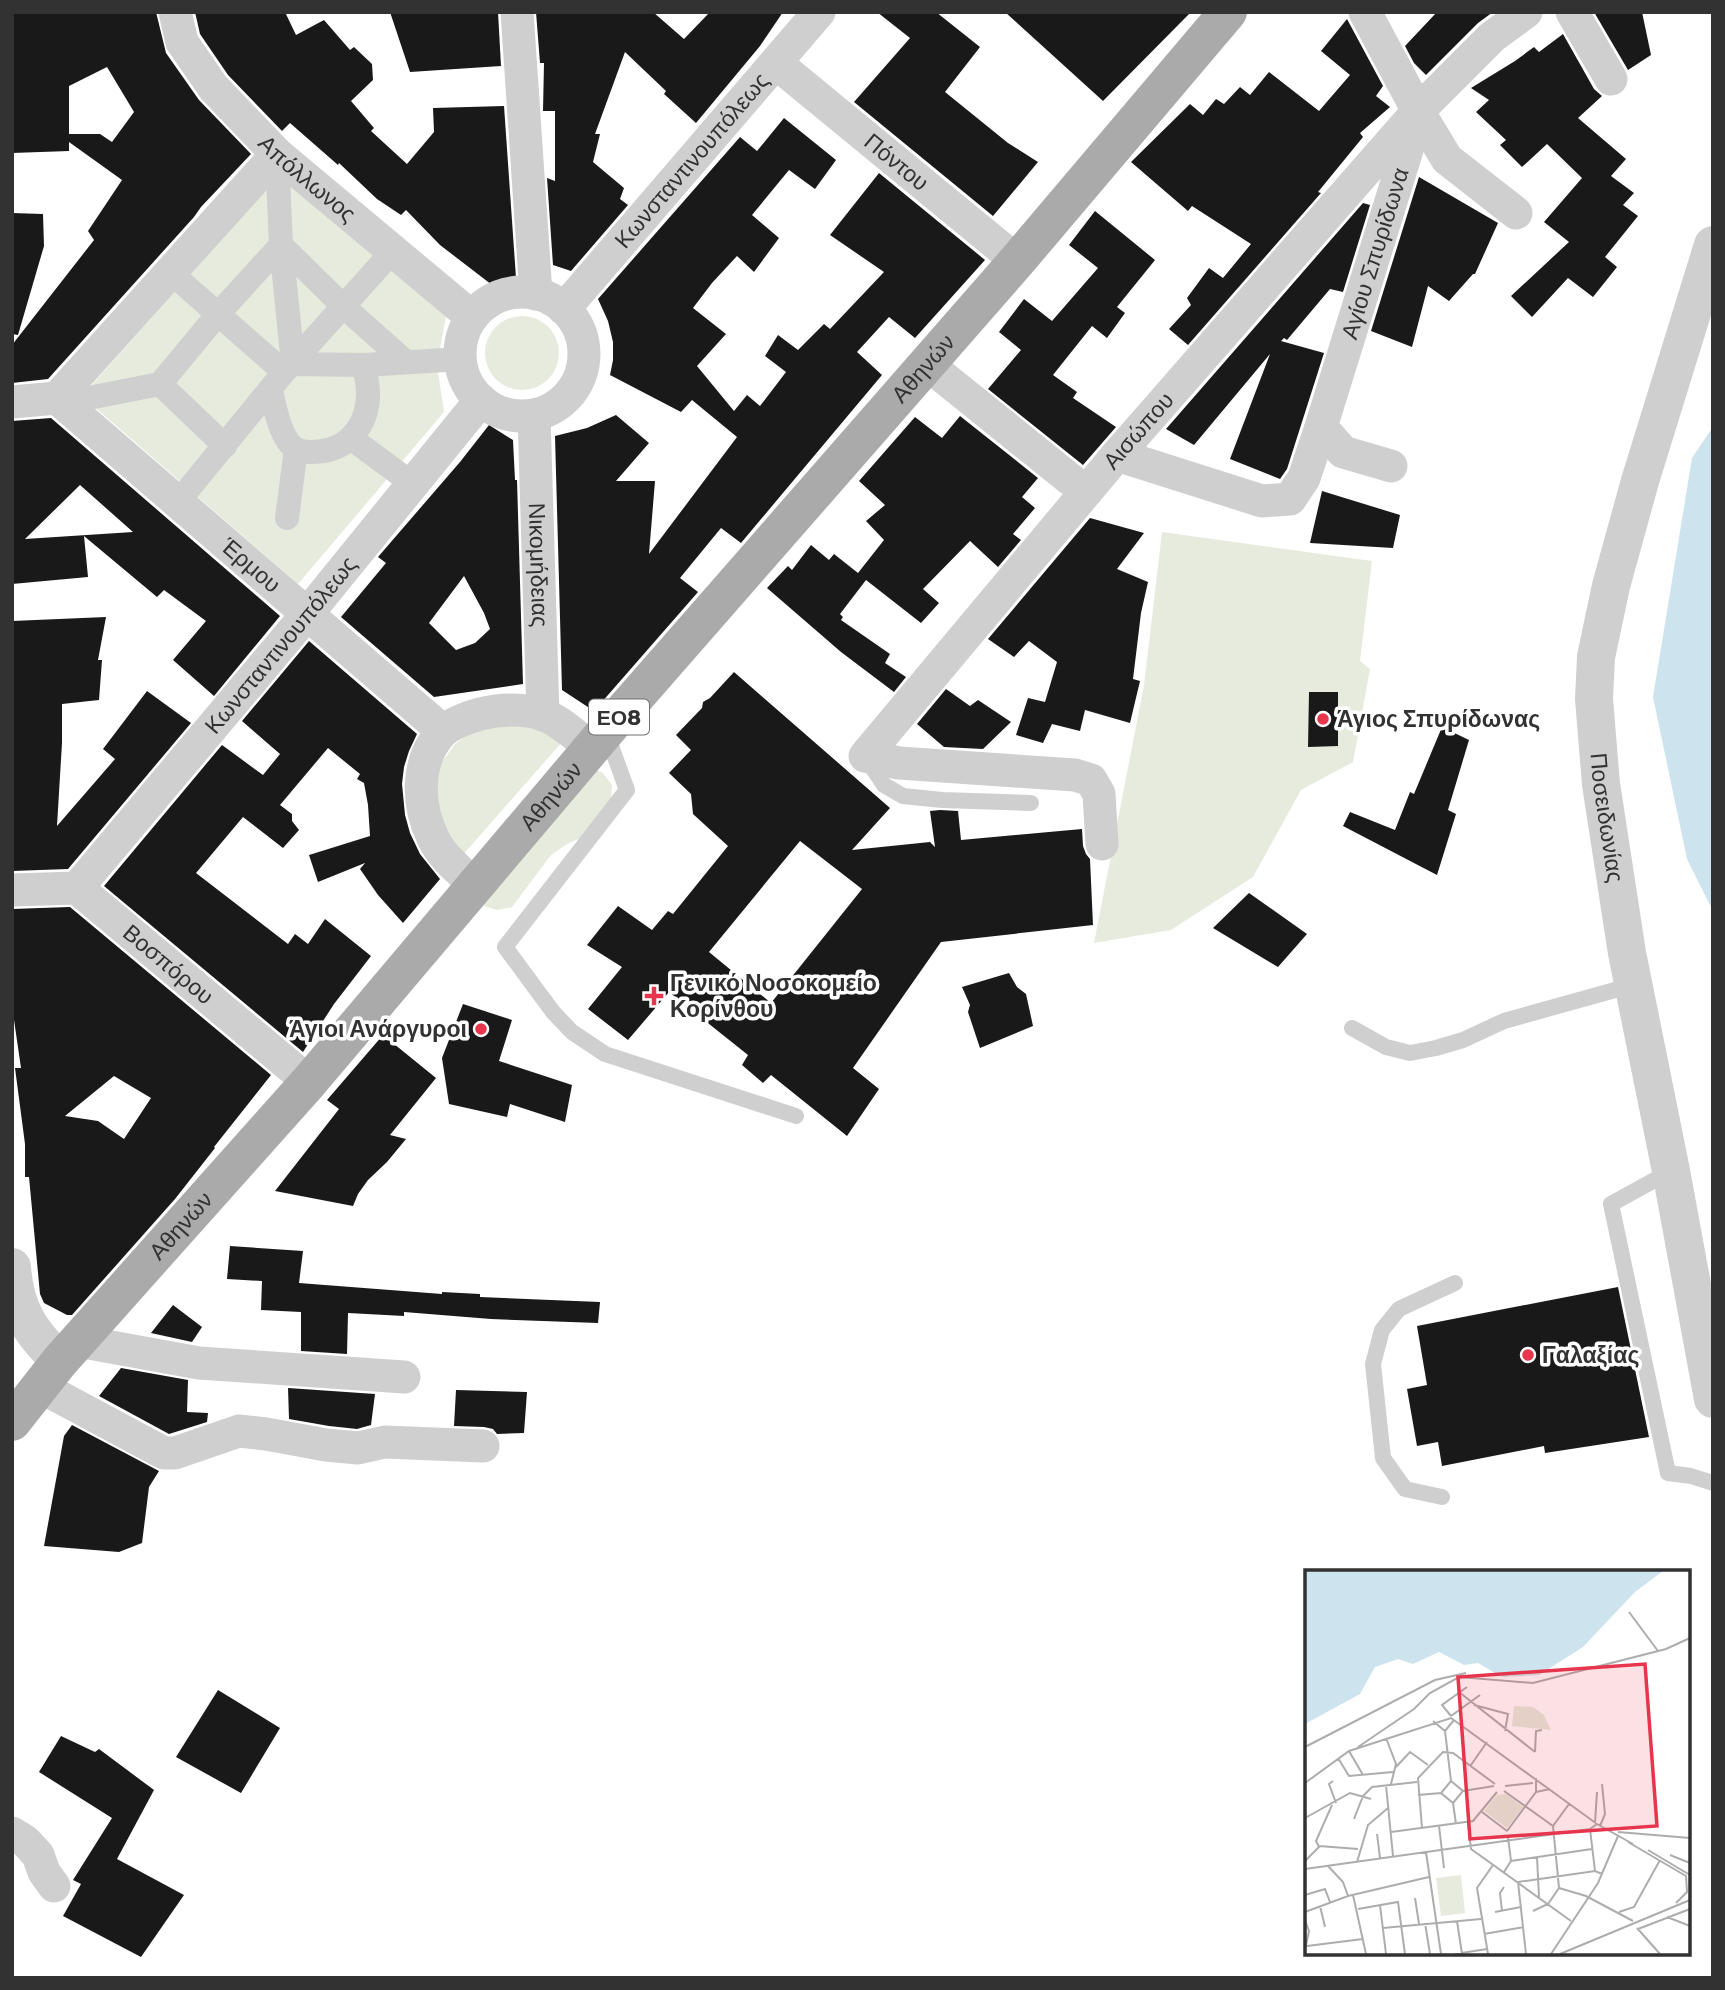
<svg xmlns="http://www.w3.org/2000/svg" width="1725" height="1990" font-family="Rubik,sans-serif">
	<rect width="100%" height="100%" fill="#fff"/>
	<path fill="#e6ebdd" d="M280,174L446,316L437,365L444,412L298,584L82,396Z
		M485 353a37 37 0 1 1 74 0a37 37 0 1 1-74 0Z
		M1162,532L1372,561L1360,661L1370,669L1353,762L1301,790L1253,877L1171,930L1094,943L1144,685Z
		M528,722L563,741L460,858L443,839L434,789L440,765L455,744L476,728Z
		M592,768L603,773L612,785L611,801L594,832L567,844L551,855L512,907L497,910L484,906L481,898Z"/>
	<path fill="#cde3ee" d="M1713,427V911L1687,859L1653,697L1692,458Z"/>
	<path fill="#191919" fill-rule="evenodd" d="M50,12H156L166,53L199,100L251,154L201,207L194,217L48,379L12,383V345L94,240L88,231L122,180L69,142V151L12,153V13ZM107,67L134,112L112,142L100,134H69V86Z
		M195,12H285L296,35L324,20L350,50L354,47L372,64L373,80L351,101L374,128L371,131L407,164L434,132L433,108L504,106L516,278L496,288L440,245L406,210L401,215L377,199L339,163L338,165L290,123L282,131L228,75L200,34Z
		M390,12H498L501,66L410,72Z
		M536,12H653L684,39L710,12H783L760,46L696,123L664,94L666,91L625,52L595,134H600L593,162L624,188L620,199L628,205L571,271L553,265L547,178L555,181V111H543L544,63H540Z
		M877,12H936L980,47L945,92L1008,143L1038,162L993,216L854,102L910,38Z
		M1005,12H1191L1103,101Z
		M1437,12H1493L1478,23L1426,75L1414,63L1405,46Z
		M1594,12H1642L1651,55L1628,70Z
		M1347,19L1383,86L1376,96L1390,107L1360,133L1363,137L1318,192L1321,193L1188,345L1169,329L1191,305L1187,298L1209,268L1223,278L1251,244L1192,206L1188,211L1131,162L1190,104L1203,115L1216,99L1224,104L1240,87L1250,95L1269,72L1319,111L1350,75L1321,51Z
		M1563,34L1594,89L1602,96L1578,118L1626,159L1611,176L1634,193L1623,205L1638,216L1605,257L1617,267L1593,297L1568,278L1532,317L1511,296L1569,242L1544,222L1582,178L1547,144L1522,167L1500,145L1506,140L1476,112L1489,100L1471,88L1515,61L1534,47L1539,52Z
		M784,118L836,160L815,189L789,170L752,215L779,238L754,272L737,256L712,283L693,308L726,334L697,366L734,411L747,395L760,406L786,372L765,356L778,335L798,350L824,324L830,329L884,272L830,235L879,173L985,260L915,338L889,317L857,352L882,375L741,543L721,528L680,578L698,592L594,711L562,690L555,436L587,428L616,415L649,443L616,481H655L649,554L737,437L692,400L681,412L610,375L613,360V342L608,321L598,299L740,137L757,151Z
		M1419,177L1498,223L1475,274H1473L1449,301L1428,286L1412,347L1371,331Z
		M1363,203L1370,205L1343,292L1330,289L1287,340L1284,338L1281,341L1324,353L1287,469L1280,479L1230,459L1270,354L1194,445L1166,429Z
		M1095,211L1155,260L1117,307L1125,313L1107,338L1092,326L1053,375L1077,392L1073,398L1116,427L1083,465L988,389L1021,350L999,332L1024,299L1052,321L1098,268L1069,245Z
		M12,213L43,214L44,246L18,335L12,334Z
		M960,416L1038,478L1022,497L1035,508L1013,534L1021,540L998,567L970,541L923,589L939,603L921,623L866,580L840,614L843,617L841,620L890,654L885,663L906,677L894,692L841,652L767,588L788,566L792,570L811,545L829,560L834,554L858,573L884,540L866,521L885,505L859,481L915,417L942,438Z
		M51,418L280,616L214,696L173,660L206,621L164,590L157,597L84,536L88,577L12,584V421ZM80,485L133,532L25,539Z
		M489,425L513,440L515,480H517L523,684L434,697L341,617L386,563L378,557L460,462ZM464,576L484,613L490,629L475,643L456,650L429,623Z
		M1322,491L1400,515L1393,548L1310,543Z
		M1090,518L1144,533L1117,569L1148,582L1141,613L1133,679L1140,681L1130,723L1085,710L1080,731L1052,724L1043,743L1016,735L1028,698L1045,702L1057,662L1029,641L1014,657L988,639Z
		M106,617L98,660H102L99,700L62,704V743L57,826L115,759L103,749L147,691L191,723L68,869L12,871V621Z
		M309,641L417,734L409,751L404,767L402,784L405,815L410,833L420,854L440,879L403,923L378,895L360,869L365,863L318,882L309,855L370,836L368,805L364,783L357,779L360,774L328,748L280,805L292,814V821L299,830L283,848L243,817L196,873L288,944L295,934L308,944L325,919L371,956L334,1004L303,1052L104,886L222,745L263,775L280,754L242,721Z
		M734,672L890,808L852,850L930,842L935,847L930,811L940,810L958,811L961,840L1082,829L1083,846L1086,854L1090,859L1093,925L941,942L853,1068L879,1089L847,1136L771,1075L763,1083L742,1065L748,1055L669,992L628,1040L588,1009L622,967L587,945L618,906L652,930L668,911L673,914L728,846L693,814L691,794L669,773L691,750L676,735L702,708L703,702L710,698ZM800,841L862,889L771,1003L709,952Z
		M946,689L970,706L978,700L1011,722L983,749L944,747L917,724Z
		M1309,692H1338V746L1308,747Z
		M1442,727L1469,740L1448,810L1456,814L1437,875L1343,826L1350,812L1395,830L1410,792L1414,794Z
		M1249,893L1307,934L1278,967L1213,928Z
		M70,907L271,1075L214,1147L215,1148L175,1199L72,1315H67L44,1303L40,1294L29,1177H25V1144L15,1068H21L13,1013L12,909ZM114,1076L151,1098L124,1139L98,1121L65,1116Z
		M1009,973L1017,987L1026,994L1033,1026L980,1048L968,1012L970,1005L962,987Z
		M463,1004L512,1020L499,1061L572,1085L565,1122L510,1104L507,1117L449,1104L442,1058Z
		M383,1035L436,1078L390,1135L406,1139L387,1162L368,1180L358,1194L353,1206L275,1191L339,1109L327,1100Z
		M230,1246L303,1251L299,1283L442,1294V1292L480,1294V1297L600,1302L598,1323L491,1319L404,1312V1316L348,1313L347,1354L301,1351V1312L261,1310L262,1281L227,1279Z
		M1618,1287L1649,1437L1545,1453L1544,1446L1442,1466L1438,1442L1417,1446L1407,1389L1427,1385L1417,1326Z
		M173,1305L202,1327L192,1342L151,1333Z
		M121,1368L188,1380L187,1412L208,1413L207,1422L169,1434L99,1396Z
		M288,1388L375,1394L371,1425L357,1429L329,1426L289,1419Z
		M456,1390L527,1392L524,1433L497,1434L493,1429L484,1427L454,1426Z
		M72,1425L159,1471L149,1487L142,1543L119,1552L44,1546L64,1436Z
		M218,1690L280,1728L241,1793L176,1757Z
		M61,1736L95,1752L99,1749L154,1790L117,1859L184,1895L141,1957L63,1916L81,1884L73,1880L112,1818L39,1772Z"/>
	<g fill="none" stroke-linecap="round" stroke-linejoin="round">
		<path stroke="#cfcfcf" stroke-width="16" d="M607,735L627,790L505,947L553,1012L572,1032L605,1054L796,1116
			M866,758L884,785L903,796L942,800L1031,803
			M1352,1028L1386,1047L1410,1053L1436,1048L1463,1040L1504,1021L1633,985
			M1671,1171L1611,1204L1668,1473L1691,1476L1713,1483
			M1442,1497L1405,1489L1383,1458L1373,1364L1382,1330L1399,1309L1455,1283"/>
		<path stroke="#cfcfcf" stroke-width="24" d="M277,154L281,245L293,364L364,365L461,359
			M171,273L284,372
			M271,390C274,405 281,441 296,449C304,453 316,452 323,451C352,447 369,420 368,392C368,383 365,373 364,365
			M63,403L160,384
			M352,439L413,484
			M225,446L160,384L218,314L281,245L344,307L406,362
			M178,502L284,372L393,251
			M287,518L296,449"/>
		<g stroke="#cfcfcf" stroke-width="33">
			<path id="s1" d="M175,12L182,42L213,87L277,154L472,317"/>
			<path d="M517,12L536,294"/>
			<path d="M1365,12L1418,111L1447,159L1516,213"/>
			<path d="M1572,12L1611,79"/>
			<path id="s2" d="M776,63L1017,261"/>
			<circle cx="522" cy="354" r="62"/>
			<path id="s3" d="M564,309L819,12"/>
			<path d="M927,364L1086,492"/>
			<path id="s4" d="M57,398L443,731"/>
			<path d="M57,398L277,154"/>
			<path d="M12,402L57,398"/>
			<path id="s5" d="M534,415L543,715"/>
			<path d="M1321,427L1343,452L1391,466"/>
			<path id="s6" d="M1117,455L1262,501L1290,499L1304,478L1321,427L1415,124"/>
			<path id="s7" d="M1102,844L1099,794L1091,780L1075,775L899,763L865,756L1117,455L1418,111L1492,37L1526,12"/>
			<path d="M475,885C460,871 442,857 433,838C417,805 415,761 442,732C450,724 469,717 480,714C499,709 525,708 544,715C562,722 577,737 592,749"/>
			<path id="s8" d="M77,888L308,613L481,400"/>
			<path id="s9" d="M12,890L77,888L309,1082"/>
			<path d="M78,1341L199,1363L404,1377"/>
			<path d="M39,1386L164,1453H175L239,1431L266,1434L326,1445L358,1448L385,1442L483,1446"/>
			<path d="M12,1833L25,1841L38,1855L44,1872L54,1886"/>
		</g>
		<g stroke="#cfcfcf" stroke-width="38">
			<path id="s10" d="M1713,245L1640,481L1611,586L1596,657L1594,699L1601,784L1627,953L1671,1171L1713,1399"/>
			<path d="M12,1267C15,1310 30,1332 60,1361"/>
		</g>
		<path stroke="#aaa" stroke-width="38" id="s11" d="M12,1422L60,1361L309,1082L612,724L1017,261L1228,12"/>
	</g>
	<g fill="#e7354d" stroke="#fff" stroke-width="2.5">
		<circle cx="1323" cy="719" r="7"/>
		<path d="M650.5 985.5h7v7h7v7h-7v7h-7v-7h-7v-7h7z"/>
		<circle cx="481" cy="1029" r="7"/>
		<circle cx="1528" cy="1355" r="7"/>
	</g>
	<g text-anchor="middle" dominant-baseline="central" stroke-width="7" stroke-linejoin="round" paint-order="stroke">
		<rect fill="#fff" stroke="#707070" stroke-width="2" x="589" y="699.5" width="60" height="35" rx="5"/>
		<g font-size="21" font-weight="bold" fill="#323232">
			<text x="619" y="717">ΕΟ8</text>
		</g>
		<g font-size="23" fill="#323232" stroke="#fff">
			<text stroke="none"><textPath href="#s3" startOffset="196">Κωνσταντινουπόλεως</textPath></text>
			<text stroke="none"><textPath href="#s2" startOffset="156">Πόντου</textPath></text>
			<text stroke="none"><textPath href="#s1" startOffset="217">Απόλλωνος</textPath></text>
			<text stroke="none"><textPath href="#s6" startOffset="441">Αγίου Σπυρίδωνα</textPath></text>
			<text stroke="none"><textPath href="#s11" startOffset="1393">Αθηνών</textPath></text>
			<text stroke="none"><textPath href="#s7" startOffset="719">Αισώπου</textPath></text>
			<text stroke="none"><textPath href="#s4" startOffset="256">Έρμου</textPath></text>
			<text stroke="none"><textPath href="#s5" startOffset="150">Νικομήδειας</textPath></text>
			<text stroke="none"><textPath href="#s8" startOffset="317">Κωνσταντινουπόλεως</textPath></text>
			<text stroke="none"><textPath href="#s11" startOffset="826">Αθηνών</textPath></text>
			<text stroke="none"><textPath href="#s10" startOffset="590">Ποσειδωνίας</textPath></text>
			<text stroke="none"><textPath href="#s9" startOffset="184">Βοσπόρου</textPath></text>
			<text stroke="none"><textPath href="#s11" startOffset="259">Αθηνών</textPath></text>
		</g>
		<g font-size="23" font-weight="bold" fill="#323232" stroke="#fff" text-anchor="start">
			<text x="1337" y="719">Άγιος Σπυρίδωνας</text>
			<text x="670" y="983">Γενικό Νοσοκομείο<tspan x="670" dy="26">Κορίνθου</tspan></text>
			<text x="467" y="1029" text-anchor="end">Άγιοι Ανάργυροι</text>
			<text x="1542" y="1355">Γαλαξίας</text>
		</g>
	</g>
	<g transform="translate(1305 1570)">
		<rect width="385" height="385" fill="#fff"/>
		<path d="M209,136L228,137L239,145L246,160L207,156ZM201,224L218,237L202,258L179,241L192,225ZM156,305L160,343L136,346L131,308Z" fill="#e6ebdd"/>
		<path d="M0,1H358L330,22L278,77L234,105L197,107L173,93L159,95L134,82L108,94L93,89L70,97L55,124L0,154Z" fill="#cde3ee"/>
		<path fill="none" stroke="#adadad" stroke-width="2" d="M324,42L353,81M154,122L230,182M169,135L203,144L200,161M146,146L137,135L162,117M146,146L175,125M128,151L140,161L149,150M140,161L146,211M81,168L91,194L86,214M0,177L130,110L161,103M53,177L109,139L125,123L154,107L228,113L361,79L385,68M44,181L58,205M230,182L231,161L237,160M33,188L44,206L88,202M166,195L182,172M91,197L105,182L123,195M231,208V222L245,219M28,211L24,214L31,233M146,211L158,221L148,233M146,211L136,223L148,233M0,213L44,181L146,148L292,254L328,274M81,215L88,286M200,216L228,213M158,221L189,216M199,221L248,256M113,225L136,223M148,233L151,254M177,242L202,261M0,248L45,223L66,229M49,249L58,226L67,217L112,212M163,253L166,279L266,351M290,253L292,222M134,256L139,298M295,256L300,244L297,214M117,258L113,208L138,182L148,183L190,214M285,259L290,301M202,261L231,222M86,262L168,251L192,222M313,262L385,268M72,264L75,288M323,272L381,306L382,322L371,333M14,276L53,279M343,280L385,305M121,282L136,384M365,285L385,293M232,287L234,327M0,291L14,277L11,271L27,235M206,291L287,279M52,292L63,255L83,238M23,296L38,312L43,326M0,299L285,259L292,254M199,302L206,291L203,267M254,318L281,326L328,351M0,325L20,319L25,332M48,325L61,384M110,328L114,354M75,335L81,384M15,336L20,357M53,339L93,332L100,384M197,341L195,323L199,317M228,341L243,334L254,318L248,256L264,234M0,342L43,326L124,307M190,342L216,337M314,342L329,337L355,290M362,347L385,356M0,350L4,361L0,380M152,351L157,384M120,353L125,384M78,358L176,349M332,358L355,384M333,359L385,339M179,364L219,357M2,376L58,369M150,384L182,379M183,384L172,318L188,295M221,384L213,312L290,301L297,304M246,384L293,313L313,266M255,384L385,330"/>
		<path fill="#e7354d" fill-opacity="0.15" stroke="#e7354d" stroke-width="3.5" d="M340,94L352,256L165,269L153,107Z"/>
		<rect width="385" height="385" fill="none" stroke="#323232" stroke-width="3.5"/>
	</g>
	<rect width="1725" height="1990" fill="none" stroke="#323232" stroke-width="28"/>
</svg>
